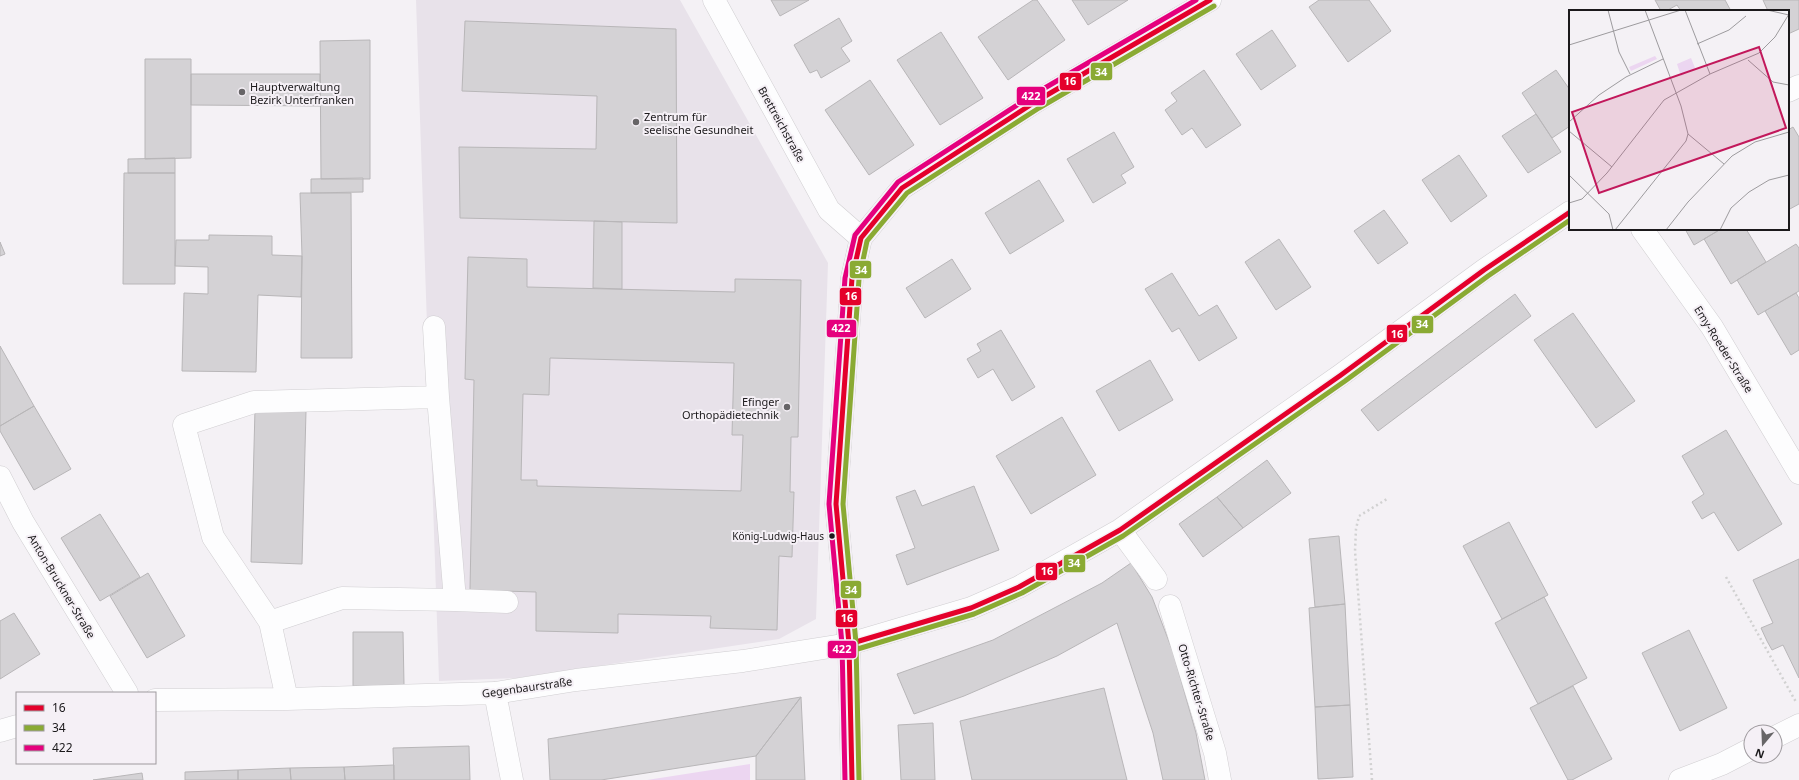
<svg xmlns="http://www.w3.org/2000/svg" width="1799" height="780" font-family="'Noto Sans',sans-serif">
	<rect width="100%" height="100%" fill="#f4f1f5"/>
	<path fill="#e8e2ea" d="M416,0H680L828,263L816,619L779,639L517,678L439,681Z"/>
	<path fill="#ecd6f1" d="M750,764V780H647Z"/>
	<path fill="#d4d2d5" stroke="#b8b6b8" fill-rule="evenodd" d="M771,0H809L780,16Z
		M1033,0H1037L1065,40L1008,80L978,37Z
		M1072,0H1128L1088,25Z
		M1319,0H1369L1391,31L1348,62L1309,7Z
		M1655,0H1725L1731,11H1681L1677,5L1666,11H1661Z
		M1763,0H1799V29L1788,34V11H1768Z
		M839,18L852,41L841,48L850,61L821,78L817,70L810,73L794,45Z
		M465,21L676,29L677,223L460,218L459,147L596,149L597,96L462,91Z
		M1272,30L1296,66L1261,90L1236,54Z
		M941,32L983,98L940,125L897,60Z
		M370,40V179H321L320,41Z
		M145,59H191V158L145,159Z
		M1204,70L1241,125L1206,148L1192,128L1182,135L1165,110L1177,101L1171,93Z
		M1556,70L1570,90V126L1552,138L1522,93Z
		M191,74H320V106L191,105Z
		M870,80L914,145L869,175L825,110Z
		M1536,114L1561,152L1528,173L1502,136Z
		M1793,127L1799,137V204L1788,210V130Z
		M1114,132L1134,167L1121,175L1126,183L1093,203L1067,159Z
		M1459,155L1487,196L1451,222L1422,180Z
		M175,158V173H128V159Z
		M124,173H175V284H123Z
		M363,178V192L311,193V179Z
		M1039,180L1064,221L1010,254L985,213Z
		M300,193H351L352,358H301L302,256Z
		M1384,210L1408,243L1378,264L1354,231Z
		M594,221L622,222V289L593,288Z
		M1685,229H1721L1694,245Z
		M1721,229H1746L1766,262L1731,284L1704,239Z
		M209,235L272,236V255L302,256L301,297L258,295L256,372L182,371L184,293L208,294V267L175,266L176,240H209Z
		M1279,239L1311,287L1276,310L1245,262Z
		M0,242L5,254L0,256Z
		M1796,244L1799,248V291L1758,315L1737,280Z
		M468,257L527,259V287L735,292V279L801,280L798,437H791L790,492H794L792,557L779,556L777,630L710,628L711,616L618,614V633L536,631V592L470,590L474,380L465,379ZM550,358L734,363L732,435H743L741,491L537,486V480H521L523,394L549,395Z
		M952,259L971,289L925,318L906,288Z
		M1172,273L1199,316L1217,305L1237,338L1199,361L1179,328L1172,332L1145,289Z
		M1796,293L1799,298V350L1791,355L1765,311Z
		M1515,294L1531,316L1378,431L1361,410Z
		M1573,313L1635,401L1596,428L1534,340Z
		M1001,330L1035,387L1012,401L993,369L978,378L967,359L981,351L977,344Z
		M0,346L34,406L0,426Z
		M1150,360L1173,400L1119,431L1096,391Z
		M34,406L71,469L34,490L0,431V426Z
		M255,409L306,411L302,564L251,562Z
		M1062,417L1096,475L1031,514L996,456Z
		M1726,430L1782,524L1738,551L1714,512L1702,519L1692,502L1704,494L1682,456Z
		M1267,460L1291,493L1243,528L1217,497Z
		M974,486L999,550L907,585L896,555L915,548L896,497L915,490L922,506Z
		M1217,497L1243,528L1203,557L1179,524Z
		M100,514L140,577L100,601L61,538Z
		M1509,522L1548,595L1502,619L1463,546Z
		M1339,536L1345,604L1315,607L1309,539Z
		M1799,559V678L1783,645L1772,650L1767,641L1761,628L1773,623L1753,580Z
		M1131,563L1152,597L1173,652L1196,733L1205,780H1163L1153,733L1117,623L1057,656L964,696L914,714L897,674L993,640L1102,583Z
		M148,573L185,636L147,658L110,596Z
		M1544,597L1587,678L1538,704L1495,623Z
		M1345,604L1350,705L1315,707L1309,608Z
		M14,613L40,654L0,679V621Z
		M1689,630L1727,708L1680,731L1642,653Z
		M353,632H403L404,685L353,686Z
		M1573,686L1612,759L1572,780H1568L1530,708Z
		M1104,688L1127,780H972L960,721Z
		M801,697L756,756L601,780H550L548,739Z
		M801,697L805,780H756V756Z
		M1350,705L1353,777L1318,779L1315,707Z
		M933,723L935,780H901L898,725Z
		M469,746L470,780H394L393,748Z
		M394,765V780H345L344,767Z
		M344,767L345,780H291L290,768Z
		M290,768L291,780H238V770Z
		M238,770V780H185V772Z
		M142,773L143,780H93Z"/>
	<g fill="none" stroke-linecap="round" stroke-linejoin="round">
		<defs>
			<path id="minor" d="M714,0L829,210L861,238
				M1788,91L1799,86
				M1642,229L1712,327L1799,473
				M434,327L438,397
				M0,477L23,522L127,693
				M1120,530L1156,579
				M455,600L507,602
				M1170,606L1215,753L1220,780
				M270,622L342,598L455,600L438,397L254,402L184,425L213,537L270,622L287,699
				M495,693L512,780
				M155,700L287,699L495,693L576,680L743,661L849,644L971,608L1019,587L1120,530L1341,375L1484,270L1570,212
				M0,731L17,726
				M1775,737L1799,725
				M852,780L849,644L836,504L852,278L861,238L902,188L1035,102L1210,0
				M1680,780L1722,764L1751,749"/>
		</defs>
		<use href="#minor" stroke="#d0ced1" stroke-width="23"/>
		<path stroke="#d1d1d1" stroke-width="2.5" stroke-dasharray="2 3" stroke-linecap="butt" d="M1726,577L1796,702
			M1372,780L1355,551L1356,529L1359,516L1387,499"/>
		<use href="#minor" stroke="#fdfdfe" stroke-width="22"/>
		<defs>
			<path id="bus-1" d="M849,644L971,608L1019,587L1120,530L1341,375L1484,270L1570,212
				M852,780L849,644L836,504L852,278L861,238L902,188L1035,102L1210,0"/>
			<path id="bus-2" d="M851,651L974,614L1022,593L1123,536L1345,381L1488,276L1570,220
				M859,780L856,643L843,504L859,279L867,241L907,193L1039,108L1214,6"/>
			<path id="bus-3" d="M845,780L842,644L829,504L845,278L855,235L898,182L1031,96L1196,0"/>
		</defs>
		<use href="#bus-1" stroke="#f5f0f6" stroke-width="8"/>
		<use href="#bus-2" stroke="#f5f0f6" stroke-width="8"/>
		<use href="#bus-3" stroke="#f5f0f6" stroke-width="8"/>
		<use href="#bus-1" stroke="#e4002b" stroke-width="5"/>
		<use href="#bus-2" stroke="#8aaa33" stroke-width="5"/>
		<use href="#bus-3" stroke="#e5007d" stroke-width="5"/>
	</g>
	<g fill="#676567" stroke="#f5f0f6" stroke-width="1.5">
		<circle cx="242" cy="92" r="4"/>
		<circle cx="636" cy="122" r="4"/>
		<circle cx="787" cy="407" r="4"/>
	</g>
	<circle fill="#1b191b" stroke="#f5f0f6" stroke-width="1.5" cx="832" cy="536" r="3.5"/>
	<g text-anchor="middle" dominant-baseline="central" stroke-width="4" stroke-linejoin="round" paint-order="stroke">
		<g font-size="10" fill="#1b191b" stroke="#f5f0f6" text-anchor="end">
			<text x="824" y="536">König-Ludwig-Haus</text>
		</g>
		<g font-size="11" fill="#1b191b" stroke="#f5f0f6" text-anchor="start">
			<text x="250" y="86">Hauptverwaltung<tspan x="250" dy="13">Bezirk Unterfranken</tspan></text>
			<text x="644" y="116">Zentrum für<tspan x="644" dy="13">seelische Gesundheit</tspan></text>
			<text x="779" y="401" text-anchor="end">Efinger<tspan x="779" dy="13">Orthopädietechnik</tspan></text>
		</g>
		<g font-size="11" fill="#1b191b" stroke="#f5f0f6">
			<text transform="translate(782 124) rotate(61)">Brettreichstraße</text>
			<text transform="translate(1724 349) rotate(58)">Emy-Roeder-Straße</text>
			<text transform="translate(62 586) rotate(59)">Anton-Bruckner-Straße</text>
			<text transform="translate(527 687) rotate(-8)">Gegenbaurstraße</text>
			<text transform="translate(1197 692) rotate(73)">Otto-Richter-Straße</text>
		</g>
	</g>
	<g transform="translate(1569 10)">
		<rect width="220" height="220" fill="#f4f1f5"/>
		<path d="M86,46L88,49L62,61L60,57ZM122,48L126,58L112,66L108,54Z" fill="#ecd6f1"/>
		<path fill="none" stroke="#9d9b9e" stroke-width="1" d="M39,0L50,42L61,64M116,0L141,64M198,0L220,5M128,34L160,20L177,6M0,35L112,0M179,50L204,72L220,75M0,112L30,85L57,67L94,49M0,121L43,157M119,124L155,154M0,165L40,204L44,220M0,193L13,189L38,163L95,90L141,64L190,43L206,27L220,4M46,220L117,131L119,124L112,96L76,0M97,220L119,192L163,146L186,132L220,122M151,220L162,198L180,182L200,170L220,165"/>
		<path fill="#c2185b" fill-opacity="0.15" stroke="#c2185b" stroke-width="2" d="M190,37L217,118L30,183L3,102Z"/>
		<rect width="220" height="220" fill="none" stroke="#1b191b" stroke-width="2"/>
	</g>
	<g stroke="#f5f0f6" stroke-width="1.5">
		<rect x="1090" y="62" width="23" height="19" rx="4" fill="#8aaa33"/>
		<rect x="1059" y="72" width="23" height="19" rx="4" fill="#e4002b"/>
		<rect x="1016" y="86" width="30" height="20" rx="4" fill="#e5007d"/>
		<rect x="849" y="260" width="23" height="19" rx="4" fill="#8aaa33"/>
		<rect x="839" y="287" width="23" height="19" rx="4" fill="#e4002b"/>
		<rect x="1411" y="315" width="23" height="19" rx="4" fill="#8aaa33"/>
		<rect x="826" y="319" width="31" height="19" rx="4" fill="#e5007d"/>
		<rect x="1386" y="324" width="22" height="19" rx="4" fill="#e4002b"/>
		<rect x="1063" y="554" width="23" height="19" rx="4" fill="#8aaa33"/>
		<rect x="1035" y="562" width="23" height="19" rx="4" fill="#e4002b"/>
		<rect x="840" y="580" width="22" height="19" rx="4" fill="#8aaa33"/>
		<rect x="835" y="609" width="23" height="19" rx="4" fill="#e4002b"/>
		<rect x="827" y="640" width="30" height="19" rx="4" fill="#e5007d"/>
	</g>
	<g font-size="11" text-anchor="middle" font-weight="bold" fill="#fff">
		<text x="1101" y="76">34</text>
		<text x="1070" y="85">16</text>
		<text x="1031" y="100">422</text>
		<text x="861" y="274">34</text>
		<text x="851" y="300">16</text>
		<text x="1422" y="328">34</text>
		<text x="841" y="332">422</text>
		<text x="1397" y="338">16</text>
		<text x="1074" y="567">34</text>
		<text x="1047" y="575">16</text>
		<text x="851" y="594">34</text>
		<text x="847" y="622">16</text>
		<text x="842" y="653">422</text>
	</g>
	<rect x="16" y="692" width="140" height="72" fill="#f5f0f6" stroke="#9e9a9e"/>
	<rect x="24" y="705" width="20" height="6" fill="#e4002b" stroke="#9e9a9e"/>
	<text x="52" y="712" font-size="12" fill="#1b191b">16</text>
	<rect x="24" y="725" width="20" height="6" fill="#8aaa33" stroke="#9e9a9e"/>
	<text x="52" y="732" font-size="12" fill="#1b191b">34</text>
	<rect x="24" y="745" width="20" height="6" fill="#e5007d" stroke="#9e9a9e"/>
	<text x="52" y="752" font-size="12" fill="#1b191b">422</text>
	<g transform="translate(1763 744) rotate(199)"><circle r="19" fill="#f5f0f6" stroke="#9e9a9e"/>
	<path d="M0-3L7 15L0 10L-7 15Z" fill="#676567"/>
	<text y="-6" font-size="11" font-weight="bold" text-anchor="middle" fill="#1b191b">N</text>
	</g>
</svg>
